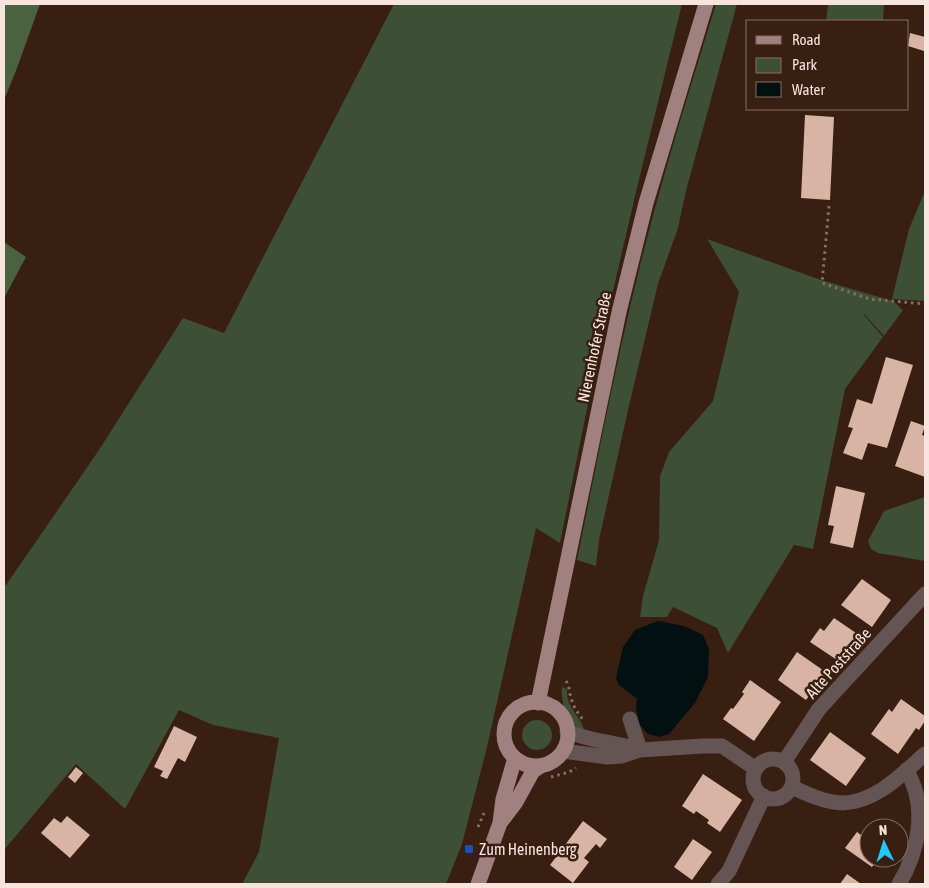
<svg xmlns="http://www.w3.org/2000/svg" width="929" height="888" font-family="'Asap Condensed',sans-serif">
	<rect width="100%" height="100%" fill="#391e12"/>
	<path fill="#3d4f34" d="M394,4H682L636,192L596,364L560,543L536,528L487,747L462,844L446,884H242L259,852L279,738L213,725L179,710L125,809L76,764L4,850V585H6L97,453L183,318L224,333Z
		M716,4H737L686,191L678,228L658,284L628,410L599,540L596,566L577,560C597,463 615,366 639,270C661,180 689,92 716,4Z
		M828,4H884L883,21H826Z
		M925,191V301L892,299L909,229Z
		M707,239L821,280L893,301L903,310L884,336L864,314H863L883,337L845,389L813,549L794,545L728,653L717,628L673,607L667,617H640L643,596L659,540L660,476L669,452L713,401L739,292Z
		M925,497V561L878,553L871,549L868,541L884,511Z
		M562,687L567,689C566,709 581,715 585,732C569,726 560,703 562,687Z
		M522 735a15 15 0 1 1 30 0a15 15 0 1 1-30 0Z"/>
	<path fill="#4b6241" d="M4,4H40L17,68L4,100Z
		M4,242L26,257L4,298Z"/>
	<path fill="#021012" d="M658,621L684,626L703,635L709,649L708,677L695,703L669,734L660,737L648,734L639,724L636,707L637,699L619,685L616,678L623,647L635,630Z"/>
	<path fill="#d7b4a4" d="M910,33L925,37L924,51L908,46Z
		M805,115L834,117L830,200L801,198Z
		M886,357L913,365L887,448L868,443L862,460L843,453L853,428L848,427L857,399L872,404Z
		M911,421L925,426L922,435L925,436V477L895,466Z
		M836,486L865,493L853,548L830,543L834,526L828,525Z
		M862,579L891,600L872,627L841,605Z
		M834,618L859,635L840,662L810,642L820,628L824,631Z
		M797,652L827,673L806,700L778,680Z
		M750,680L781,702L754,741L723,719L731,708L733,709L744,694L742,692Z
		M901,699L925,716V721L919,730L916,728L898,754L871,734L889,709L892,712Z
		M174,726L197,737L185,762L178,758L167,779L160,776L163,771L154,767Z
		M830,732L866,758L846,786L810,760Z
		M76,767L83,773L75,783L68,777Z
		M703,774L742,800L720,832L707,823L709,820L696,811L694,814L682,806Z
		M67,816L90,835L70,858L41,833L54,818L61,823Z
		M583,821L607,839L600,848L596,844L584,858L589,862L573,883L550,865Z
		M857,832L869,841V858H879L872,867L845,848Z
		M693,839L712,852L692,880L674,867Z
		M847,874L861,884H840Z"/>
	<g fill="none" stroke-linecap="round" stroke-linejoin="round">
		<path stroke="#866e64" stroke-width="3" stroke-dasharray="2.5 4" stroke-linecap="butt" d="M829,206L822,283L870,299L925,304
			M566,681C570,687 569,694 572,701C574,708 579,714 583,720
			M551,777L569,772L576,768
			M478,827L484,813"/>
		<path stroke="#645454" stroke-width="15" d="M630,719L640,750
			M567,731C591,742 616,742 640,750
			M563,751L607,757L622,756L640,750L703,746H722L756,769
			M753 779a20 20 0 1 1 40 0a20 20 0 1 1-40 0Z
			M784,762L819,709L925,594
			M792,787C807,794 826,803 843,803C876,802 902,774 925,754
			M718,884L729,871L764,796
			M899,884C919,851 928,805 906,770"/>
		<path stroke="#a18180" stroke-width="15" d="M504 734a32 32 0 1 1 64 0a32 32 0 1 1-64 0Z
			M538,703L619,312L646,203L706,4
			M500,823L516,802L533,771L541,766
			M478,884L500,823L503,799L515,758"/>
	</g>
	<rect fill="#1a4fb4" stroke="#391e12" stroke-width="2" x="464" y="844" width="10" height="10" rx="2.5"/>
	<g text-anchor="middle" dominant-baseline="central" stroke-width="5" stroke-linejoin="round" paint-order="stroke">
		<g font-size="16" fill="#f7e4dc" stroke="#391e12">
			<text transform="translate(594 347) rotate(-78)">Nierenhofer Straße</text>
			<text transform="translate(838 663) rotate(-48)">Alte Poststraße</text>
		</g>
		<g font-size="16" fill="#f7e4dc" stroke="#391e12" text-anchor="start">
			<text x="479" y="849">Zum Heinenberg</text>
		</g>
	</g>
	<rect width="929" height="888" fill="none" stroke="#f7e4dc" stroke-width="10"/>
	<rect x="746" y="20" width="162" height="90" fill="#391e12" stroke="#856d63"/>
	<rect x="756" y="36" width="25" height="8" fill="#a18180" stroke="#856d63"/>
	<text x="792" y="45" font-size="15" fill="#f7e4dc">Road</text>
	<rect x="756" y="58" width="25" height="15" fill="#3d4f34" stroke="#856d63"/>
	<text x="792" y="70" font-size="15" fill="#f7e4dc">Park</text>
	<rect x="756" y="82" width="25" height="15" fill="#021012" stroke="#856d63"/>
	<text x="792" y="95" font-size="15" fill="#f7e4dc">Water</text>
	<g transform="translate(884 843) rotate(356)"><circle r="24" fill="#391e12" stroke="#856d63"/>
	<path d="M0-4L9 19L0 12L-9 19Z" fill="#20c9fd"/>
	<text y="-8" font-size="14" font-weight="bold" text-anchor="middle" fill="#f7e4dc">N</text>
	</g>
</svg>
